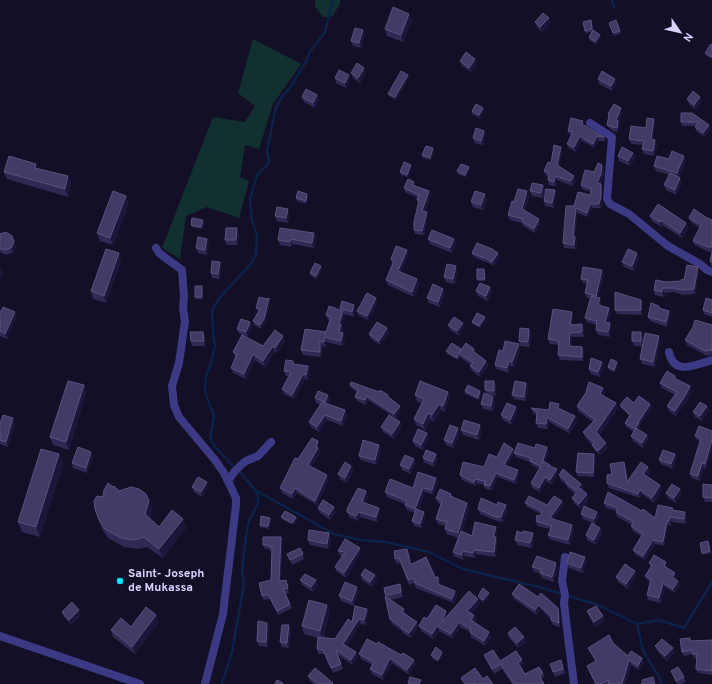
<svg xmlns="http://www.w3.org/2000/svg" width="712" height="684" font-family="Overpass,sans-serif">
	<rect width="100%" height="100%" fill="#130f26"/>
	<path fill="#12302f" d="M315,0H340V4L332,17H323L315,7Z
		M253,39L301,64L273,104L259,149L245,145L240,177L249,181L239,218L207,207L186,216L180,259L162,248L213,117L245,122L255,106L238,93Z"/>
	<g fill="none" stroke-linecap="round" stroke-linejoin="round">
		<path stroke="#0c2248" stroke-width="2.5" d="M612,0L614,8
			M235,468L215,447L210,438L214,416L205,392L206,376L211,363L215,346L213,332L212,310L220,297L251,264L256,254L257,235L252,221L250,200L257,175L269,163L267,151L276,107L282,97L291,86L307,60L309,53L325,32L333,0
			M255,490L334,534L361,540L386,542L429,552L463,569L539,587L562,594
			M568,596L596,604L637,624L659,620L684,628L712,582
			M637,624L643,651L659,677L661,684
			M222,684L232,652L244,584L242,570L246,536L249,521L258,503V496L255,490L240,472"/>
		<path stroke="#3d3a85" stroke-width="8" d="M590,123L612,137L607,199L610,204L629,214L668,246L700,264L707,270L712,272
			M156,248L159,253L182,270L184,297L183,308L185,321L179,363L172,386L174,405L179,417L215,460L224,473L236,498V505L223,614L205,684
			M669,352C674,377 697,364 712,360
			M228,481L235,471L241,465L246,461L258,456L271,442
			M565,557L562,581L565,595L564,603L567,629L574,684
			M0,636L140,684"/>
	</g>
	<path fill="#312854" d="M409,14L412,21L403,42L387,36L385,29Z
		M549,18L550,23L542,32L537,27L535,22Z
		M616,20L621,33L614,36L609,23Z
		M592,23L593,31L601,37L596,44L589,40V37L592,32L586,33L585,31Z
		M363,30L365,35L361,48L353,46L351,41Z
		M712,45V59L706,55L705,53Z
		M460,61L477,64L471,72L462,66Z
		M351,73H366L360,83L353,78Z
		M408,75L409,77L396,100L389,96L388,94Z
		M335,78L350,80L346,88L336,83Z
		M598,79H615L616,84L612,91L599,84Z
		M317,95L319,100L315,108L304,102L302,97Z
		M700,97L702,102L696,110L689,104L687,99Z
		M484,110L480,118L472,114V111Z
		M622,112L619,121L620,124L618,132L613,131L609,128L607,125L609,117L608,114Z
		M681,113L711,128L705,137L696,131L695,127L696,126H682L681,122Z
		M655,123L653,140L657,144L654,156L644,154L642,149L643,145L631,144L629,139L646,128Z
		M584,125L604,137L606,141H599L594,148L581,140L576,152L569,148L567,144L571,135H570L568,131Z
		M484,131L486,135L483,145L474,143L473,138Z
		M434,150L431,160L423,158L422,155Z
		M562,151L559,166L576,180L573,186L557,180L556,186L549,185L548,180V177L546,176L544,171L551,163Z
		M633,153L635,158L630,166L619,161L618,156Z
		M684,156L686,161L679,178H680L682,183L676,195L666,190L664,185L670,175L656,171L654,166L669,159Z
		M411,165V167L408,177L401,175L400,172Z
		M602,165L604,170L603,179L601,184L602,189V202L601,208H592L588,217L577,213L575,237L577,241L576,249L564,248L563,243L574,206L590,195L591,192L582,189L581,185Z
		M38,169L68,176L71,183L68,197L7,179L4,172Z
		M469,169L466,177L458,174L457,171Z
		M414,182L415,186L429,191L431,195L425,212L428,216L424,235L415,234L414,230L418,203L417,200L418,198L405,192L404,188Z
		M543,185L545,190L543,198L532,196L530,191Z
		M555,190L556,195L554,208L545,206L544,201Z
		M308,196L306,204L297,201L296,198Z
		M529,196L525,211L541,224L535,233L523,226L522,223L510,220L508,215L514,202Z
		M487,199L483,210L473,207L471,202Z
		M129,203L113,245L100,241L97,233Z
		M289,214L288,223L277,221L275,216Z
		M650,216L686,223L688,228L682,238L662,225L661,227L652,221Z
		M689,218H707L712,220V252H709L695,245L693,241L700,228L691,222Z
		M204,223L202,229L192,227L191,225Z
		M239,233L238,245H227L225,240Z
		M314,233L316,238L314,248L292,244V247L280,245L278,240Z
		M0,234L16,247L13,253L6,255L0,252Z
		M428,239H454L456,244L452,253L430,244Z
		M209,244L207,255L198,253L196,248Z
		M407,250L408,255L401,272L419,284L414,297L388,285L386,280L392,264L391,259Z
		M712,252V266H711L710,261Z
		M119,253L121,261L106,303L93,299L91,291Z
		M472,253L500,257L494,266L485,261V262L473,256Z
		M637,253L639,258L634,271L624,267L622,262Z
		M220,262L221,267L220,279L212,278L211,273Z
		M321,266L322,269L317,279L311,276L310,273Z
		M484,269L485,271V281H478L477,279Z
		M458,271L455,284L446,282L444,277Z
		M699,272L695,294L683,295L674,292L665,293L664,297L655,295L654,290L666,282L681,281Z
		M604,275L598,297L600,298L601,302V305L611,312L608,323H610L611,328L610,337L598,335L596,330L597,325L587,322L585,318L590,298H587L585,293L587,284L583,283L581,279Z
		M202,286L203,289V299H196L195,297Z
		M476,291L492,292L488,301L478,296Z
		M445,293L440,307L429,303L427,298Z
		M269,298L270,302L265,322L261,329L254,325L253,321L258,312L256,308Z
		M376,298L378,302L368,320L358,315L357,311Z
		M641,300L642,305V315L617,314L615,310Z
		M712,300V317L704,314L703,310Z
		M354,305L356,310L354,317L344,314L345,316L342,326L343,330L342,332L345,338L343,346L326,342V347L322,346L321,357L303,355L301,350L326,333L330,321L328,320L326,315L340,310V308Z
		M660,308L671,316L667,327L650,321L648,317Z
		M0,313L16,317L7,339L0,336Z
		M573,316L572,325L584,329V337H572L571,346L582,347L584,351L583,361L560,360L558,355L559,345L550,344L548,339Z
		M486,320L480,328L473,324L472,322Z
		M250,322L252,327L248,337L243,335L263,346L285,341L277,353L275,352L265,367L255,360L246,379L233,373L231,368L235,358V357L233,352L242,335L239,333L237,329Z
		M448,325L464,328L459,336L450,330Z
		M712,325V355L707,356L687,345L685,340Z
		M387,328L389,333L380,345L371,339L369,334Z
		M641,332L643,337V343L660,341L655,367L642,364L640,359L642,346H634L632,341Z
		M531,334L530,347L520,346L519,341Z
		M205,337V346H192L191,341Z
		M461,349L475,353L486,361L488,366L480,377L472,371L470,366L471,365L461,358L460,357L458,360L447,354L446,351Z
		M520,349L514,367L510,366L509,373L496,369L495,365L503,351Z
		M618,364L615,372L609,370L608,367Z
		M295,365L308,366L309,371L308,380L305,379L294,399L284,394L282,389L289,376H286L284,371Z
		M604,367L600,377L591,374L589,369Z
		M675,376L677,380L690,386L692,391L687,401L676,416L669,411L667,406L675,395L662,388L660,383Z
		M494,381L496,386V396L488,395L495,402L493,411L483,409L481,404L487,394L485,390Z
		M84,385L86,393L69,450L53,445L50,437Z
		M350,385L388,395L389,398L401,411L396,418L368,400L366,405L357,401L355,397L357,392L352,389Z
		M528,388L526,401L514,399L512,395Z
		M465,391L481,393L479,400L465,394Z
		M586,391L605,393L604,396L616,403L618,408L599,436L608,448L600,455L594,450L592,445L585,437L583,432L593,422L578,411L577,406L586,393Z
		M448,392L450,398L445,412L441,410L434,422L431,420L425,430L416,425L414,419L422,403L417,402L415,395Z
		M328,395L330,400L328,404L345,410L347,415L343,426L327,420L319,432L311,427L309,422L321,405L316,403L315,398Z
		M634,403L650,404L652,408L639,426L640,427L638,430L647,435L648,440L643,448L633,441L631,436L634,432L626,427L625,423L630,416L621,408L620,405Z
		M707,406L709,411L702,421L695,417L693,412Z
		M531,408L549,410L561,409L575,416L577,421L570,434L549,422L548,429L538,428L536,423L537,416L533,413Z
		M517,412L512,425L503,420L501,415Z
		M13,418L15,423L8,447L0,444V424Z
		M400,422L402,427L394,439L383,432L381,427Z
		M461,430H482L479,440L463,435Z
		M712,431V449L706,469L704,468L700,481L692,478L690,474L700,441L697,440L695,436Z
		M427,433L429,438L423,450L415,446L413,441Z
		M460,433L454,448L446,445L444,440Z
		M319,446V448L320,453L311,467L329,479L317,505L297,493L293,499L282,493L280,488L298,459Z
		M547,447L549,451L545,462L558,474L552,484L547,482L540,492L532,488L531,483L539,469L532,465L530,462L516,457L514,453L507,466L519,474L516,484L498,477L492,490L485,489L484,485L477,483L476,486L462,480L460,475L484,467L497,457L513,449L514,452L535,448Z
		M381,450L377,465L361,460L359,456Z
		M59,454L63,464L40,537L22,532L18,522Z
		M436,454L438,459L434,467L424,462L423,458Z
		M675,454L676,459L673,469L661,464L659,460Z
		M93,457L87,473L73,468L72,463Z
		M596,459L594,477L578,476L576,472Z
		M416,463L411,474L402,470L400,465Z
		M351,466L353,471L347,483L340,479L338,474Z
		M626,467L628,480L648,467L650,472L647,476L660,485L662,490L654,503L642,494L640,498L609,488L607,483Z
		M559,475L581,484L583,489L582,490L589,499L581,509L574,503L572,498L575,494L568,488L566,485L560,479Z
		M207,482L208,487L202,497L194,492L192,487Z
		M438,483L433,495L425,492L418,510L424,512L425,517L422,528L414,526L412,521L415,513L407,510L405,504L387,497L385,492Z
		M712,485V502H705L703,497Z
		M680,489L682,494L676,503L668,498L666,493Z
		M119,491L152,510L150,518L159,527L183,519L186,528L163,558L147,547L138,549L124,547L108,538L102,529L95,509L103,497Z
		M451,494L452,496L469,508L462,532L472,536L496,527L497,532L496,538L497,542L496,557L476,554L475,558L465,556L463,560L454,556L453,552L458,538L447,534L445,529L446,526L438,524L436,519L441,504L438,503L436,498Z
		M368,496L365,503L380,512L377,522L361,517L358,521L349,517L347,512Z
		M562,501L563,505L554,519L574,529L570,545L549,539L548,535L550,529L537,526L536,521L540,516L541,514L527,507L525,503L547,505Z
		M604,503L642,511L655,518L674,511L687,517L686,524L672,522L671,526L668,525L664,546L655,544L645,560L635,554L633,550L641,536L633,531L631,526L632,525L617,517L616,512V511L606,508Z
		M497,505L508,510L503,522L500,521V522L480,514L478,509Z
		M318,508L336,512L330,520L320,513Z
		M581,514L599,517L595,524L583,519Z
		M281,517H296L297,520L294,524H291L282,519Z
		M271,521L269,529L260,527V525Z
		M600,528L602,533L596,545L587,540L586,535Z
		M329,533L331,538L329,549L310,545L308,540Z
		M522,533H533L534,538L532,548L517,545L515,540Z
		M281,537L282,541L281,581L287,584L289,593L285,594L292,608L278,615L270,599L264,600L262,596L271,580L272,551H270L269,549H265L263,545Z
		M709,543L711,553L703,555L702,553Z
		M338,551L361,552L346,578L336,571L335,567L342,556H340Z
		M409,553L411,564L435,577H438L440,582V585L457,596L454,603L416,588L414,583L409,585L401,563L397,564L395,559Z
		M287,554H303L304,559L292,565Z
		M587,562L583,573L569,568L567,563Z
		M666,562L667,566V568L676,577L675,579L678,581L680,585L675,593L665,587L661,603L648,600L647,595L650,582L647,580L645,576L651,568L649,563Z
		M532,567L558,568L554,582L542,578L540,573L534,572Z
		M635,571L636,576L628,589L618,582L616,577Z
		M361,575H375L377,580L372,587L362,580Z
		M300,580L318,585L313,592L302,585Z
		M401,589L403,597L391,600L404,609L406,614V615L417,622L418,627L411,638L403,633L402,631L392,624L390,619L385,594Z
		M359,592L354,606L341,601L339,596Z
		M489,593L490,595L484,603L479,599L478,596Z
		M512,594L560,613V627L553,625L551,620L541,609L537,615L514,599Z
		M480,604L471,613L474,615L476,620L474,622L489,632L491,637L485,646L471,637L470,632L460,627L453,639L439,631L433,639L421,631L419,626L427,619L448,615Z
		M367,609L368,614L366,625L361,624L347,646L358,657L353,665L338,655L343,669L333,673L325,654H318L317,649L318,638L304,634L302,626L330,612L323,638L335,639L352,622Z
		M587,611L605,621L595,627L589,616Z
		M62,612L81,615L71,625L64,617Z
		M159,622L135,654L113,637L111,630Z
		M269,627L268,647L259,646L257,641Z
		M291,630L289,648L282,647L280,642Z
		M508,633L524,637L526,642L518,648L509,638Z
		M690,638L691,641L712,640V675L698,673L696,669L697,658H694L693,654L684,656L682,652Z
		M613,643L628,656L642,658L644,663L639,670L631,665L625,684H595L587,666L596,662L590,652L588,648Z
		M655,646L673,648L674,653L667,661L657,651Z
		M442,652L443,654L438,662L432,658L431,655Z
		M359,654L401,655L414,660L416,665L409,675L392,663L383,680L372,674L370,669L372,665L361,659Z
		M484,655L500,661L522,660L523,665L520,667L525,674L543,673L544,677L541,679L544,684H512L502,669L494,674L486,659Z
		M561,660L565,673L555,677L550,664Z
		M671,671L684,677L686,682L682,684H677Z
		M308,676L333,684H314L310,681Z"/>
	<path fill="#1d163a" d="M409,14L412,21L403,42L401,35Z
		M549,18L550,23L542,32L540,27Z
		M363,30L365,35L361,48L359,43Z
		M600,35L601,37L596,44L595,42Z
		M475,59L477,64L471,72L469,68Z
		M364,68L366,73L360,83L358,78Z
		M349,75L350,80L346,88L345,83Z
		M408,75L409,77L396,100L395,97Z
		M615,79L616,84L612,91L611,86Z
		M317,95L319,100L315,108L313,103Z
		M700,97L702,102L696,110L694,105Z
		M483,108L484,110L480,118L479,115Z
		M621,108L622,112L619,121L620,124L618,132L617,128L616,120Z
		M654,119L655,123L653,144L651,139Z
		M709,125L711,128L705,137L703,133Z
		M484,131L486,135L483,145L481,141Z
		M580,136L581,140L576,152L574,147Z
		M597,136L599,141L594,148L593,144Z
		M655,140L657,144L654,156L653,151Z
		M561,147L562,151L559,170L557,165Z
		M433,148L434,150L431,160L430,158Z
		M633,153L635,158L630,166L628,161Z
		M684,156L686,161L679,178L677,173Z
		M411,165V167L408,177L407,175Z
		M602,165L604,170L603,179L601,184L602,189V202L601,208L599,204L597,183Z
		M469,167V169L466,177L465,175Z
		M68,176L71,183L68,197L65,189Z
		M555,176L557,180L556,186L554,182Z
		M574,176L576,180L573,186L571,181Z
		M680,178L682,183L676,195L675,190Z
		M543,185L545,190L543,198L541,193Z
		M555,190L556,195L554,208L552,203Z
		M429,191L431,195L424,215L422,211Z
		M527,191L529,196L524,214L522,209Z
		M307,194L308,196L306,204V201Z
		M485,194L487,199L483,210L481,205Z
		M126,196L129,203L113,245L110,238Z
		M590,204L592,208L588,217L587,213Z
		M576,208L577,213L574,241L573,236Z
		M288,209L289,214L288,223L286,218Z
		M427,212L428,216L424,235L422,231Z
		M539,219L541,224L535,233L534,229Z
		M203,220L204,223L202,229L201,227Z
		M661,220L662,225L661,227L660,222Z
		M686,223L688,228L682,238L680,233Z
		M237,228L239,233L238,245L236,240Z
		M314,233L316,238L314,248L312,243Z
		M12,236L16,247L13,253L11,248Z
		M575,237L577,241L576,249L574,245Z
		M207,239L209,244L207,255L205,250Z
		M291,239L292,244V247L290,242Z
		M454,239L456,244L452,253L450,248Z
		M407,250L408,255L400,275L398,271Z
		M119,253L121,261L106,303L104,296Z
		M498,253L500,257L494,266L492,262Z
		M637,253L639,258L634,271L632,266Z
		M220,262L221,267L220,279L218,274Z
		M321,266L322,269L317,279L316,276Z
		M456,266L458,271L455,284L453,279Z
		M1,267L3,272L0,281V271Z
		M698,267L699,272L695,294L694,289Z
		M602,270L604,275L597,300L596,296Z
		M417,279L419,284L414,297L412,292Z
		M202,286L203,289V299L202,297Z
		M490,287L492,292L488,301L486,296Z
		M663,288L665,293L664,297L662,292Z
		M443,289L445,293L440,307L438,302Z
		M269,298L270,302L265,322L261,329L260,325Z
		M376,298L378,302L368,320L367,316Z
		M600,298L601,302L600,309L598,305Z
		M641,300L642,305V315L641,310Z
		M354,305L356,310L354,317L352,312Z
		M609,308L611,312L607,327L605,322Z
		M343,311L345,316L342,326L343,330L341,337L339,332V324Z
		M669,311L671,316L667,327L666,322Z
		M15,312L16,317L7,339L5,334Z
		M572,312L573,316L571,329L570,325Z
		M485,317L486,320L480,328L479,326Z
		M250,322L252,327L248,337L246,332Z
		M463,323L464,328L459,336L457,331Z
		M610,323L611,328L610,337L608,332Z
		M582,324L584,329V337L582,332Z
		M387,328L389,333L380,345L379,341Z
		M529,329L531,334L530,347L528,342Z
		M203,332L205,337V346L204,341Z
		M641,332L643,337V346L641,341Z
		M343,333L345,338L343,346L341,341Z
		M570,333L572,337L571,350L569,346Z
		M283,336L285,341L277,353L275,348Z
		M659,336L660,341L655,367L653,362Z
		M325,337L326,342V347L324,342Z
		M320,341L322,346L321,357L320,352Z
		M519,344L520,349L514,367L512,362Z
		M273,346L275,352L265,367L263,361Z
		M582,347L584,351L583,361L582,357Z
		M253,354L255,360L246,379L244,374Z
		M459,354L460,357L458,360L457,358Z
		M486,361L488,366L480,377L479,372Z
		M509,361L510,366L509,373L507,368Z
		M602,362L604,367L600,377L598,372Z
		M617,362L618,364L615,372L614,370Z
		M308,366L309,371L308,380L306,375Z
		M303,374L305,379L294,399L292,395Z
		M494,381L496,386V396L494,391Z
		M526,383L528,388L526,401L524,397Z
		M84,385L86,393L69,450L66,442Z
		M690,386L692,391L687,401L676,416L675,411Z
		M603,388L605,393L602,399L600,394Z
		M480,391L481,393L479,400L478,398Z
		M448,392L450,398L445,412L443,406Z
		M328,395L330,400L327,407L325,402Z
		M367,396L368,400L366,405L365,400Z
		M493,397L495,402L493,411L491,406Z
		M616,403L618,408L598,437L596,432Z
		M439,404L441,410L434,422L432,415Z
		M650,404L652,408L639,426L640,427L636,433L635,429L638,423Z
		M400,406L401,411L396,418L394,414Z
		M707,406L709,411L702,421L700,416Z
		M516,407L517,412L512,425L510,420Z
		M345,410L347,415L343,426L341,421Z
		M428,413L431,420L425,430L423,424Z
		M325,415L327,420L319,432L317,427Z
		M575,416L577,421L570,434L568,429Z
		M547,417L549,422L548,429L546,424Z
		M13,418L15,423L8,447L6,442Z
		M400,422L402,427L394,439L392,434Z
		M480,425L482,430L479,440L477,435Z
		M458,428L460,433L454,448L452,443Z
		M427,433L429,438L423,450L421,445Z
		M647,435L648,440L643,448L642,443Z
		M712,439V449L706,469L705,464Z
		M318,441L319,446V448L320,453L309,470L308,465Z
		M606,443L608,448L600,455L598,451Z
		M379,445L381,450L377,465L375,460Z
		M547,447L549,451L543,468L542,464Z
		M513,449L515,453L505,469L504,465Z
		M91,452L93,457L87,473L86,468Z
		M59,454L63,464L40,537L36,527Z
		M436,454L438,459L434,467L433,462Z
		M594,454L596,459L594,477L593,473Z
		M675,454L676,459L673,469L671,464Z
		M414,459L416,463L411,474L409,469Z
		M624,462L626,467L629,486L627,482Z
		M702,463L704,468L700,481L698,476Z
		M351,466L353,471L347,483L345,478Z
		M648,467L650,472L645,479L643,474Z
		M557,469L558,474L552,484L550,480Z
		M518,470L519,474L516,484L514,480Z
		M496,473L498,477L492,490L490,486Z
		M327,475L329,479L317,505L315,501Z
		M545,477L547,482L540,492L539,488Z
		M436,478L438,483L433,495L432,490Z
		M475,479L477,483L476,486L474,482Z
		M207,482L208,487L202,497L201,492Z
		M581,484L583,489L577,496L576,491Z
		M660,485L662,490L654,503L652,498Z
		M295,488L297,493L293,499L292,494Z
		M423,488L425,492L417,514L415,509Z
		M680,489L682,494L676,503L674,498Z
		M640,490L642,494L640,498L638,494Z
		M366,491L368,496L364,507L362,502Z
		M587,494L589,499L581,509L579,504Z
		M149,501L152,510L148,523L145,514Z
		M562,501L563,505L552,522L550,518Z
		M467,503L469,508L460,538L458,533Z
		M506,505L508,510L503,522L501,517Z
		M334,507L336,512L330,520L329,515Z
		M379,508L380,512L377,522L376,517Z
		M359,512L361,517L358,521L356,516Z
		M424,512L425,517L422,528L420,524Z
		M597,512L599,517L595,524L594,519Z
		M685,512L687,517L686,524L684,519Z
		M296,517L297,520L294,524L293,522Z
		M670,517L672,522L671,526L669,521Z
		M270,518L271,521L269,529L268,526Z
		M183,519L186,528L163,558L159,549Z
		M667,521L668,525L664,546L663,542Z
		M572,525L574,529L570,545L568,540Z
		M496,527L497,532L496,538L497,542L496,557L494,552L493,537Z
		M600,528L602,533L596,545L594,540Z
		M329,533L331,538L329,549L327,544Z
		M533,533L534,538L532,548L530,543Z
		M281,537L282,541L281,586L279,581Z
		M653,540L655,544L645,560L643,556Z
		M360,548L361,552L346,578L344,573Z
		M407,549L409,553L412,568L410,563Z
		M474,550L476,554L475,558L473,553Z
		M463,551L465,556L463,560L462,555Z
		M585,557L587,562L583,573L581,568Z
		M666,562L667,566L665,570L664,566Z
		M556,563L558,568L554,582L552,577Z
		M635,571L636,576L628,589L626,584Z
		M675,573L676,577L674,581L672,577Z
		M375,575L377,580L372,587L370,582Z
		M438,577L440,582V589L438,584Z
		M316,580L318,585L313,592L311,587Z
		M678,581L680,585L675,593L673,589Z
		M663,583L665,587L661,603L659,598Z
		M357,587L359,592L354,606L352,601Z
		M455,591L457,596L454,603L452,599Z
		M489,593L490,595L484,603L483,600Z
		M478,599L480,604L468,616L467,611Z
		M327,605L330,612L322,639L320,631Z
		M539,605L541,609L537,615L535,610Z
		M558,608L560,613V627L559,623Z
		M367,609L368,614L366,625L364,620Z
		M404,609L406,614L404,617L402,612Z
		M79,610L81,615L71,625L69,620Z
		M446,611L448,616L442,622Z
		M156,615L159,622L135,654L132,647Z
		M474,615L476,620L473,625L471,620Z
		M603,616L605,621L595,627L594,622Z
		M359,619L361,624L345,649L343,644Z
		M417,622L418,627L411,638L409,633Z
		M459,622L460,627L453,639L451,634Z
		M267,623L269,627L268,647L266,642Z
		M289,625L291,630L289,648L287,643Z
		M437,626L439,631L433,639L432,634Z
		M489,632L491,637L485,646L484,641Z
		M524,637L526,642L518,648L517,643Z
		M673,648L674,653L667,661L665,656Z
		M356,652L358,657L353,665L351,660Z
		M442,652L443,654L438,662V660Z
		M390,658L392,663L383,680L382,675Z
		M642,658L644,663L639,670L638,666Z
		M414,660L416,665L409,675L407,670Z
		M522,660L523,665L519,667L518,663Z
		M629,660L631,665L625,684H622Z"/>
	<path fill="#433a66" stroke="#5a527e" d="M393,7L409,14L401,35L385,29Z
		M543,13L549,18L540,27L535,22Z
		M591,20L592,29L585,31L583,22Z
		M616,20L620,31L613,33L609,23Z
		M355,28L363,30L359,43L351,41Z
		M593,30L600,35L595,42L589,37Z
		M711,44L712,45V55L711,57L705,53Z
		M466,52L475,59L469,68L460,61Z
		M357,63L364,68L358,78L351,73Z
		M339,70L349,75L345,83L335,78Z
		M401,71L408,75L395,97L388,94Z
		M602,71L615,79L611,86L598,79Z
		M306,89L317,95L313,103L302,97Z
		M693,91L700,97L694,105L687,99Z
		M476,104L483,108L479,115L472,111Z
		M614,104L621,108L616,120L618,121L617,128L612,127L607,125L609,115L608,114Z
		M681,113H692L709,125L703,133L695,127L699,122H681Z
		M571,118L583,121L582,124L604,137L597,136L593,144L580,136L574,147L567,144L573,132L568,131Z
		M647,118L654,119L651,139L655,140L653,151L642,149L644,141L629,139L631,126L646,128Z
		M476,128L484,131L481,141L473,138Z
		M554,145L561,147L557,165L574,176L571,181L555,176L554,182L548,180L549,173L544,171L548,162L551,163Z
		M426,146L433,148L430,158L422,155Z
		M622,147L633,153L628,161L618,156Z
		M672,151L684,156L677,173L654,166L657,156L669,159Z
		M9,156L36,164L35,168L68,176L65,189L4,172Z
		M404,162L411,165L407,175L400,172Z
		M598,163L602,165L601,174L597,183L601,184V197L599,204H590L587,213L576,208L573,236L575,237L574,245L563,243L566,206H574L578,192L590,195L592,189L581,185L585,170L594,172Z
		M461,164L469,167L465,175L457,171Z
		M670,173L680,178L675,190L664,185Z
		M408,179L414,182L412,185L429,191L422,211L427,212L422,231L414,230V222L419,200H417L419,195L404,188Z
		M532,183L543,185L541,193L530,191Z
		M518,189L527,191L522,209L539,219L534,229L522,221L523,219L508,215L512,201L514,202Z
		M546,189L555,190L552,203L544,201Z
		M113,191L126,196L110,238L97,233Z
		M298,191L307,194L306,201L296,198Z
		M475,191L485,194L481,205L471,202Z
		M658,204L686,223L680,233L661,220L660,222L650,216Z
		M277,207L288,209L286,218L275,216Z
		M694,209L707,218L712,220V247H708L693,241L701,225L689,218Z
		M192,218L203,220L201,227L191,225Z
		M226,228H237L236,240H225Z
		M280,228L314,233L312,243L291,239L290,242L278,240Z
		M432,230L454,239L450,248L428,239Z
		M6,232L12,236L14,242L11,248L4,250L0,248V234Z
		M198,237L207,239L205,250L196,248Z
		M477,243L492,249L498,253L492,262L484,257V258L472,253Z
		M396,246L407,250L398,271L417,279L412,292L386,280L394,261L391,259Z
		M106,249L119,253L104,296L91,291Z
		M628,249L637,253L632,266L622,262Z
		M712,252V262L710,261Z
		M212,261L220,262L218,274L211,273Z
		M315,263L321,266L316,276L310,273Z
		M447,264L456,266L453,279L444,277Z
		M687,265L698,267L694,289L682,290L673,288H663L662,292L654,290L656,280L666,282L681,281L682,279L684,280Z
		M583,267L602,270L596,296L585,293L588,280L581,279Z
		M477,269H484L485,279H477Z
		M480,283L490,287L486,296L476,291Z
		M433,284L443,289L438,302L427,298Z
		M195,286H202V297H195Z
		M615,292L641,300V310H615Z
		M367,293L376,298L367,316L357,311Z
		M591,296L600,298L598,305L609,308L605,322L610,323L608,332L596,330L597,321L585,318Z
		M259,297L267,299L269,298L264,319L260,325L253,321L260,309L256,308Z
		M706,298L712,300V313L703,310Z
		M342,301L354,305L352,312L340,308Z
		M651,303L659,306V308L669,311L666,322L648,317Z
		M329,306L343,311L339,324L341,325L339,332L343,333L341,341L325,337L324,342L320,341V352L301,350L305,329L326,332L325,335L331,317L326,315Z
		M3,307L15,312L5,334L0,331V313Z
		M553,309L572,312L570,325L582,324V332L570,333L569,346L582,347V357L558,355L559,341L548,339Z
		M477,313L485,317L479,326L472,322Z
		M454,317L463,323L457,331L448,325Z
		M241,319L250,322L246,332L237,329Z
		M695,320L712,325V350L705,351L685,340L693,327Z
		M377,322L387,328L379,341L369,334Z
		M520,328L529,329L528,342L519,341Z
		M275,330L283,336L275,348L273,346L263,361L253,354L244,374L231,368L237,354L233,352L242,335L263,346Z
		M190,332H203L204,341H191Z
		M632,332H641V341H632Z
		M645,333L659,336L653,362L640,359Z
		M505,341L519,344L512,362L509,361L507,368L495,365L499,350L503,351Z
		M452,343L461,349L457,358L446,351Z
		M466,343L474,349L473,351L486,361L479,372L470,366L473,363L459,353Z
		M591,358L602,362L598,372L589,369Z
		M611,359L617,362L614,370L608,367Z
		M286,360L293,361V364L308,366L306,375L303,374L292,395L282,389L291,372L284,371Z
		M667,371L675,376L674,378L690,386L685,396L675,411L667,406L677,392L660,383Z
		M68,381L84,385L66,442L50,437Z
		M420,381L448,392L443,406L439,404L432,415L428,413L423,424L414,419L424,399L415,395Z
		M485,381H494V391L485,390Z
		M515,381L526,383L524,397L512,395Z
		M351,382L379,392L380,390L388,395L387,396L400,406L394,414L367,396L365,400L355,397L358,390L350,385Z
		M589,382L603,388L600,394L616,403L596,432L606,443L598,451L592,445L594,443L583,432L595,420L577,406L587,391H586Z
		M468,385L480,391L478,398L465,391Z
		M318,391L328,395L325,402L315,398Z
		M484,393L493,397L491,406L481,404Z
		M639,396L650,404L638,423H639L635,429L625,423L630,415L620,405L627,397L634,403Z
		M322,402L345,410L341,421L325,415L317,427L309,422Z
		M550,402L559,404L558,408L575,416L568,429L547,417L546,424L536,423L537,412L531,408L549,410Z
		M700,402L707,406L700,416L693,412Z
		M507,403L516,407L510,420L501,415Z
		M3,415L13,418L6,442L0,440V424Z
		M389,415L400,422L392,434L381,427Z
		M464,420L480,425L477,435L461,430Z
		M450,425L458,428L452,443L444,440Z
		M699,426L712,431V440L705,464L702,463L698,476L690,474L701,438L695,436Z
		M636,428L647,435L642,443L631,436Z
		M418,429L427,433L421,445L413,441Z
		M312,438L318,441L316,447L318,448L308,465L327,475L315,501L295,488L292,494L280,488L295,458L298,459Z
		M363,440L379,445L375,460L359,456Z
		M504,443L513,449L504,465L518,470L514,480L496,473L490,486L484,485L485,481L475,479L474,482L460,475L463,462L484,467L489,454L497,457Z
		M518,443L535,448L536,444L547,447L542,464L543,461L550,465L548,467L550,466L557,469L550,480L545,477L539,488L531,483L541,466L530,461L531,458L514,453Z
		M78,447L91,452L86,468L72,463Z
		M41,449L59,454L36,527L18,522Z
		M426,450L436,454L433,462L423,458Z
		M663,450L675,454L671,464L659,460Z
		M578,453L594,454L593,473L576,472Z
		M405,455L414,459L409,469L400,465Z
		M345,462L351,466L345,478L338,474Z
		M624,462L627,482L641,462L648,467L643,474L660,485L652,498L640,490L638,494L607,483V475L612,474L610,464Z
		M563,469L581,484L576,491L566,483L567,482L559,475Z
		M418,472L436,478L432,490L423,488L415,509L405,505L407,501L385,492L390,479L413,488Z
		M198,477L207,482L201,492L192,487Z
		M108,483L113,487L114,486L119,491L131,487L139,489L146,494L149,501L145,514L159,527L172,510L183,519L159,549L144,537L134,540L121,538L105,529L99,520L95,509L94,501L97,496L103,497L104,490Z
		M672,484L680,489L674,498L666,493Z
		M703,484L712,485V498L703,497Z
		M358,488L366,491L362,502L379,508L376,517L359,512L356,516L347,512V509Z
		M580,488L587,494L579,504L572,498Z
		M440,489L451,494L450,496L467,503L458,533L445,529L447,522L436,519L442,501L436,498Z
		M608,492L642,511L643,509L655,518L658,505L673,508L672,510L685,512L684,519L670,517L669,521H667L663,542L653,540L643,556L633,550L643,534L631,526L634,522L616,512L618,508L604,503Z
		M529,496L547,505L554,496L562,501L550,518L572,525L568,540L548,535L552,526L536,521L537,515L540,516L542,511L525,503Z
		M481,498L497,505L498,502L506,505L501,517L498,516V518L478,509Z
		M323,500L334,507L329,515L318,508Z
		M584,506L597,512L594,519L581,514Z
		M416,509L424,512L420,524L412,521Z
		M285,511L296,517L293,522H290L281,517Z
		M261,516L270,518L268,526L260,525Z
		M475,522L496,527L493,537H496L494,552L474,550L473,553L463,551L462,555L453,552L461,531L472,536Z
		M592,523L600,528L594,540L586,535Z
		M309,530L329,533L327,544L308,540Z
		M517,531L522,533L523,531L533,533L530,543L515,540Z
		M263,537H281L279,581L286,580L288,588L283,589L290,604L277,611L268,594L262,596L259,583L271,580L272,547L268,546V545H263Z
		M345,539L360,548L344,573L335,567L345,552L338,551Z
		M708,541L710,551L702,553L700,543Z
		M300,548L303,554L290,560L287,554Z
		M407,549L410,563L412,564L426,557L435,577H438V584L455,591L452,599L415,583L414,578L408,580L399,558L395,559L394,551Z
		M570,552L585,557L581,568L567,563Z
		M654,555L666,562L664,566L675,573L672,577L678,581L673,589L663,583L659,598L647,595L651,579L645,576L652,565L649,563Z
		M537,556L556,563L552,577L540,573L541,569L532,567Z
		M625,564L635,571L626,584L616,577Z
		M365,569L375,575L370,582L361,575Z
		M305,574L316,580L311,587L300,580Z
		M345,582L357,587L352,601L339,596Z
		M400,584L401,592L388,595L385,594L384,588Z
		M519,584L538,597L541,593L558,608L559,623L551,620L552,617L539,605L535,610L512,594Z
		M483,588L489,593L483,600L478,596Z
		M469,591L478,599L467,611L474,615L471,620L489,632L484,641L470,632L471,629L459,622L451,634L437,626L432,634L419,626L424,617L427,619L436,605L446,611L442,622Z
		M385,596L404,609L402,612L417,622L409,633L401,628L402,627L390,619Z
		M309,600L327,605L320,631L302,626Z
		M72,602L79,610L69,620L62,612Z
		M355,606L367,609L364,620L359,619L343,644L356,652L351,660L336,650L341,664L331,668L323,650L317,649L318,637L335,639L348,619L352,622Z
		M596,606L603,616L594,622L587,611Z
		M146,607L156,615L132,647L111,630L121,618L131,627Z
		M258,621L267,623L266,642L257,641Z
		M282,625H289L287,643L280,642Z
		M515,627L524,637L517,643L508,633Z
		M609,635L613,643L628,656L631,651L642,658L638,666L629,660L622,684H608L609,680L600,684H596L587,666L596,661L588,648Z
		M690,638V641L712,640V671L696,669L697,654H692V650L682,652L680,639Z
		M367,639L377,644L378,642L401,655L403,653L414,660L407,670L390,658L382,675L370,669L374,662L359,654Z
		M662,639L673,648L665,656L655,646Z
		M436,647L442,652L438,660L431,655Z
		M493,650L500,661L516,651L522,660L518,663L525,674L539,667L543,673L539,675L544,684H514L501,664L492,669L484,655Z
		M561,660L563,669L553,672L550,664Z
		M678,667L684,677L676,681L671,671Z
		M315,668L333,683L332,684H318L308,676Z
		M475,668L483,679L487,676L493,684H475L474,683L472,684H465L461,678Z
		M410,677L421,680L419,684H408Z
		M653,677L655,684H641L643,683L642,680Z
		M277,680L283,683V684H275Z"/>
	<circle fill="#00e5ff" stroke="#130f26" stroke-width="1.5" cx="120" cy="581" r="4"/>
	<g text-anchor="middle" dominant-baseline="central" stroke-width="4" stroke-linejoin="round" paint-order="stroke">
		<g font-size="12" font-weight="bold" fill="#d9d4ff" stroke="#130f26" text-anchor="start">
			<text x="128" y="574">Saint- Joseph<tspan x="128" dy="14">de Mukassa</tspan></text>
		</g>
	</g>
	<g transform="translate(680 32) rotate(124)" stroke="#130f26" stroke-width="3" paint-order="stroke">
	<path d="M0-3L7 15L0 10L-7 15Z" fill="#d9d4ff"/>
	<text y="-6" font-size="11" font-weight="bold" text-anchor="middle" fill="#d9d4ff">N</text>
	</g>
</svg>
